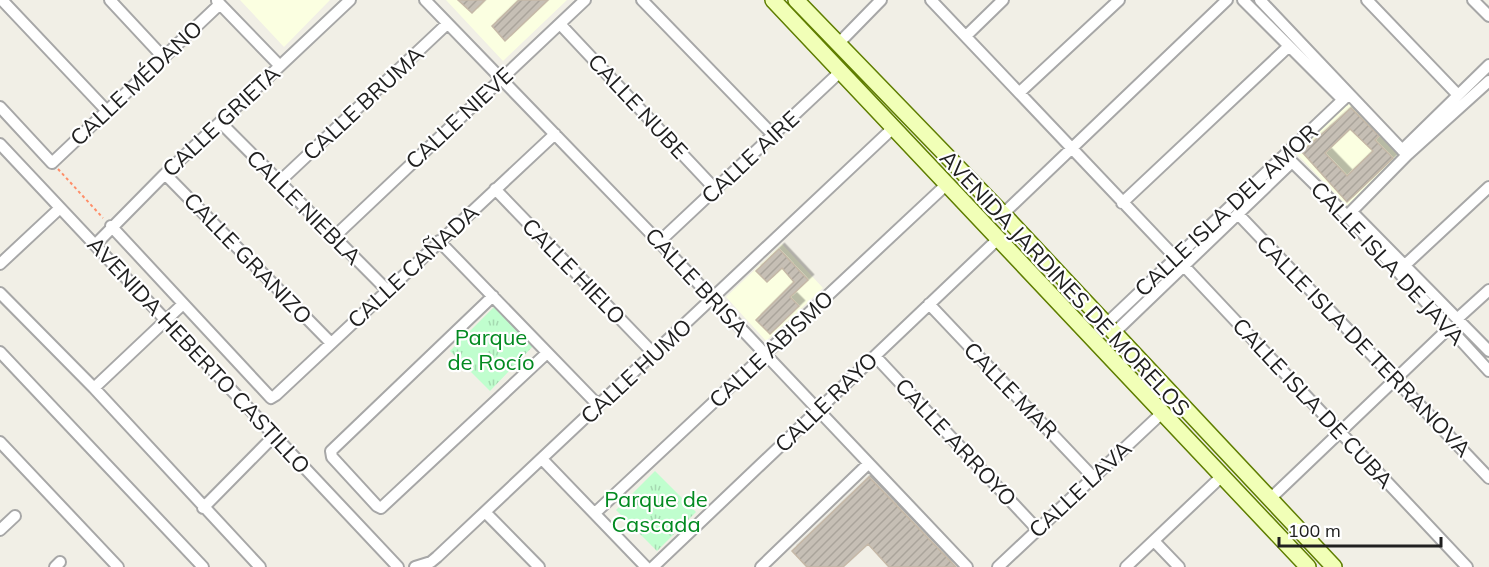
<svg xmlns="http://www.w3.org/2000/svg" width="1489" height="567" font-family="Mulish,sans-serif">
	<defs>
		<pattern id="park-tufts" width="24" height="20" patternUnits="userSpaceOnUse" patternTransform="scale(1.5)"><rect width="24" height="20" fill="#c0fece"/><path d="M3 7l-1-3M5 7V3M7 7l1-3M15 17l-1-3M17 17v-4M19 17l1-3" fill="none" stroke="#a5d9b1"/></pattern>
		<pattern id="building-hatch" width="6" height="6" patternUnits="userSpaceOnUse" patternTransform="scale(1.5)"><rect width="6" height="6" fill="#c6bfb5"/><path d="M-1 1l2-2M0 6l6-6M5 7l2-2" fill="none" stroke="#aaa49b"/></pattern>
		<filter id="shadow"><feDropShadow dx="5.5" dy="-5.5" stdDeviation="0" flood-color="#0004"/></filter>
	</defs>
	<rect width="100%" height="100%" fill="#f1efe6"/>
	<path fill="#fbffe1" d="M240,0H330L284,47Z
		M446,0H567L503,61Z
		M1350,102L1400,155L1347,206L1296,153Z
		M782,244L823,288L766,341L726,297Z"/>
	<path fill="url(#park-tufts)" d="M495,306L534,345L490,391L450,351Z
		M655,471L696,512L657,551L616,510Z"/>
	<path fill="url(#building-hatch)" stroke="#c5b8a7" stroke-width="1.5" fill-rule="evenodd" filter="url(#shadow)" d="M458,0H485L472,13Z
		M519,0H548L505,41L492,26Z
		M1351,108L1379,136L1375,140L1393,158L1347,202L1302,152ZM1350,129L1373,151L1347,176L1325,153Z
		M779,249L808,280L790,297L799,306L770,334L756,320L794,282L782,268L767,282L756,271Z
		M869,477L956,567H889L868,544L843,567H807L792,551Z"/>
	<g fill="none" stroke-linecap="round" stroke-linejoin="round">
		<defs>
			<path id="street" d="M2,0L106,110
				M110,0L164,58
				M425,0L659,242L967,567
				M642,0L773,135
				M931,0L1175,257
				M1243,0L1343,100
				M1260,0L1407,155
				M1367,0L1458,95
				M1473,0L1489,16
				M217,1L279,65
				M560,24L715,189
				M966,36L1003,0
				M838,44L881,0
				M1020,92L1119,0
				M0,107L52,163L220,4
				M221,123L387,290
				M0,144L398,567
				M1402,150L1489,65
				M1286,156L1347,216L1489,371
				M165,174L331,343
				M279,182L447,24
				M495,189L654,354
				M1122,203L1288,47
				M1352,212L1489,351
				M1003,214L1227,0
				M1238,214L1489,478
				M1347,216L1407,155L1489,81
				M111,226L271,398L276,395L555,134
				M334,237L585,0
				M439,241L598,405
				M659,242L841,71
				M95,245L165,174L350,0
				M0,264L60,208
				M1405,265L1489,187
				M1184,266L1467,567
				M0,293L94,388L260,567
				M493,296L331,451L332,457L377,506L381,508L547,353
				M929,304L1092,476
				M1457,319L1489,290
				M1105,325L1348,95
				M1113,334L1292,162
				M0,352L203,567
				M875,356L1037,529
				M94,388L183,304
				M0,442L118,567
				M542,459L646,567
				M1270,499L1448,329
				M203,508L274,436
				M485,512L539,567
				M595,513L947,184
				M0,530L15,516
				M1154,541L1179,567
				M55,567L60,562
				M415,567L431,562L437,557L893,128
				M653,567L999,238
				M761,567L868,464
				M998,567L1163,412
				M1126,567L1222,476"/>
			<path id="secondary" d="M773,0L1308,567
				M796,0L1003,214L1334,567"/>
		</defs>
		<use href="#street" stroke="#a7a7a7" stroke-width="14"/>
		<use href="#secondary" stroke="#5f7e00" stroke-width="18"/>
		<path stroke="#ff8e69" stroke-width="2" stroke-dasharray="3 3" stroke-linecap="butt" d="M58,169L103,218"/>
		<use href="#street" stroke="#fff" stroke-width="10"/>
		<use href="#secondary" stroke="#f1ffb7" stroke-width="15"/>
	</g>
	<g text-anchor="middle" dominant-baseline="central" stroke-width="4.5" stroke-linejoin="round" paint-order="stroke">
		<g font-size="22" fill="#202020" stroke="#fff">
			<text transform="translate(136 83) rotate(-43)">CALLE MÉDANO</text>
			<text transform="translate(363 103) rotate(-43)">CALLE BRUMA</text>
			<text transform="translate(638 106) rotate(47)">CALLE NUBE</text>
			<text transform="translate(459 118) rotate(-43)">CALLE NIEVE</text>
			<text transform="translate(221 121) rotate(-43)">CALLE GRIETA</text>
			<text transform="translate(750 157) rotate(-43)">CALLE AIRE</text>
			<text transform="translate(304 207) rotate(45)">CALLE NIEBLA</text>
			<text transform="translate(1226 210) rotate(-43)">CALLE ISLA DEL AMOR</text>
			<text transform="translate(248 258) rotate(46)">CALLE GRANIZO</text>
			<text transform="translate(1388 263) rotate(47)">CALLE ISLA DE JAVA</text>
			<text transform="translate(413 266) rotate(-43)">CALLE CAÑADA</text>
			<text transform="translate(574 271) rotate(46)">CALLE HIELO</text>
			<text transform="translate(697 282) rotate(47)">CALLE BRISA</text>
			<text transform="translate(1065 283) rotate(47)">AVENIDA JARDINES DE MORELOS</text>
			<text transform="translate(1364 346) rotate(46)">CALLE ISLA DE TERRANOVA</text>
			<text transform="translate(771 349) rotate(-43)">CALLE ABISMO</text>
			<text transform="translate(199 355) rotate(47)">AVENIDA HEBERTO CASTILLO</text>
			<text transform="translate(636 371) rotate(-43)">CALLE HUMO</text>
			<text transform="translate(1011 390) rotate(46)">CALLE MAR</text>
			<text transform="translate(826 402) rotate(-44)">CALLE RAYO</text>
			<text transform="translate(1313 403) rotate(47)">CALLE ISLA DE CUBA</text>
			<text transform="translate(956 442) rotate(47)">CALLE ARROYO</text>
			<text transform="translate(1080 489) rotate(-43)">CALLE LAVA</text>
		</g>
		<g font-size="22" fill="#028a20" stroke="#fff">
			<text x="491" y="337">Parque<tspan x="491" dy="25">de Rocío</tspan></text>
			<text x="656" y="499">Parque de<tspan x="656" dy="25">Cascada</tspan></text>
		</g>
	</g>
	<path d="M1279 537v9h162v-9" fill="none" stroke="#202020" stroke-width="3"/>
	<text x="1288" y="537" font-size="18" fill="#202020" stroke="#ffffff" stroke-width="4.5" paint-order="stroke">100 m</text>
</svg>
